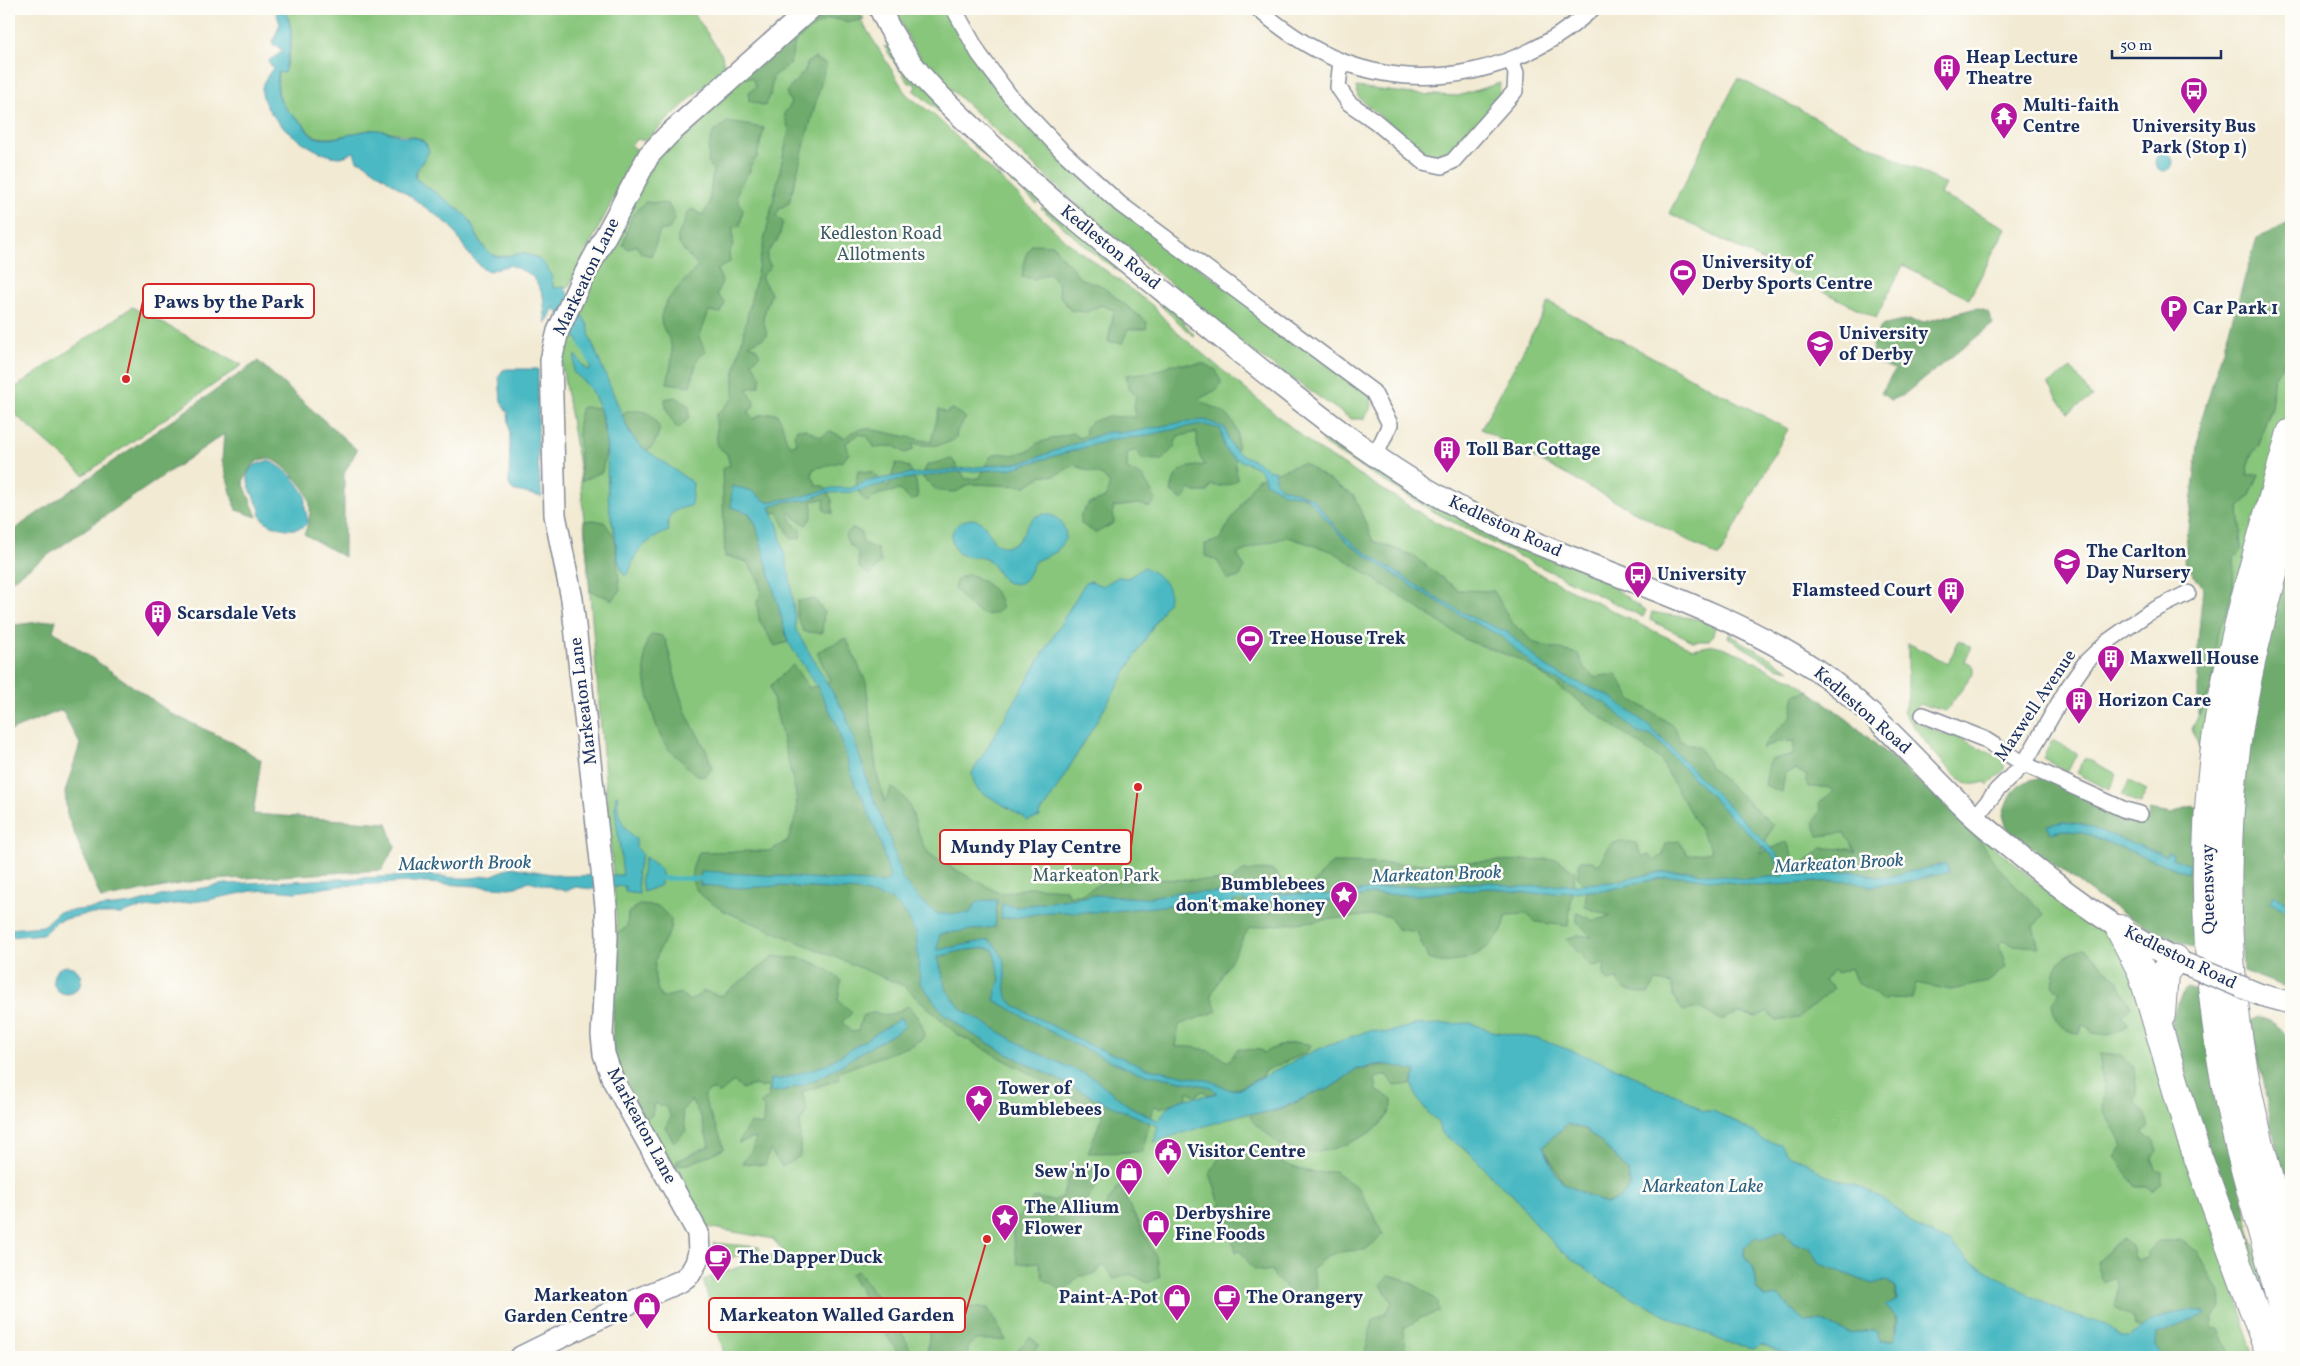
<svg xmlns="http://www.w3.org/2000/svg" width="2300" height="1366" font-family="Vollkorn,serif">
	<rect width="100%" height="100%" fill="#fdfcf7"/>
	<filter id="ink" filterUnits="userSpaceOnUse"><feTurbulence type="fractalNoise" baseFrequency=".02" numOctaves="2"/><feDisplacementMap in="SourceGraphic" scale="10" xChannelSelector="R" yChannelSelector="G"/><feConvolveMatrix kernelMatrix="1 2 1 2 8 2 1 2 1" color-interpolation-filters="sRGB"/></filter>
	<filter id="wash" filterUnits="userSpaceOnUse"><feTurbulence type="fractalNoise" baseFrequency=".0096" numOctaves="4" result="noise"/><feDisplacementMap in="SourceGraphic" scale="20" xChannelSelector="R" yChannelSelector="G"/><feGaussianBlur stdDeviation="1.12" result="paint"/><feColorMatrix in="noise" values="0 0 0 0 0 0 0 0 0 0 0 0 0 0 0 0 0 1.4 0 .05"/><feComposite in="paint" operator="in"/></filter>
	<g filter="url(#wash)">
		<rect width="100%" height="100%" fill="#f2ead3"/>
		<path fill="#88c67c" stroke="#527a6d" d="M284,9H691L722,55L724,67L645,141L637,139L630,145L638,150L568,288H553C551,268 539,251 516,254C508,256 500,258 493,255C480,247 476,232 470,221C464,210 427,188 415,178L416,172L428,153C428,147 427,143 422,140C418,136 377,129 370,130C353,132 335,141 318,137C307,135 307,125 299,120C280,108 276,94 278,72H284C292,49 296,30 284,9Z
			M835,9H854L907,95L934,115L1066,241L1152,305L1174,330L1315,447L1428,518L1647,628L1693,649L1714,645L1722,647L1743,655L1777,674L1793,679L1848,720L1969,826L2049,892L2101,929L2130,957L2173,1106L2255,1357H725L703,1280L783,1251L773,1239L701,1226L623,1084L616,912L580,472L562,366L564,336L648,170L673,140L798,30Z
			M895,9H948L990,81L1045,143L1090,187L1370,394L1372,406L1364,419H1351L1252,351L1095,221L924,65L911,44Z
			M889,43L998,162V167C968,143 944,113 913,90L916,88L914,83H909L884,46L887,47Z
			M1738,78L1945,184L1940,194L2006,228L1969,299L1903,265L1876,318L1669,213Z
			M1500,83L1499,101L1450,155L1434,157L1424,154L1358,97L1356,87L1413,94L1458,96Z
			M1011,175L1172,308L1194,335L1193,336L1158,303L1130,279L1097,256L1041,208L1044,205L1039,202L1037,204L1011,181Z
			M1549,302L1788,429L1719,557L1481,429Z
			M132,307L242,365L84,475L9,409V392Z
			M2291,351V397L2204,761L2192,729L2212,688L2217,635L2227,610L2233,586L2234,558L2242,549L2239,508L2250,495L2259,474L2247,477L2250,457L2259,445L2266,421L2271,411L2273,380Z
			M2071,368L2092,397L2068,413L2048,384Z
			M1328,435L1333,436L1603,579C1615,587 1636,606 1646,610L1643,617L1488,541L1431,510L1325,445L1322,442Z
			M1652,612C1674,617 1697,616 1716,625L1712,637L1708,641H1693L1650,620Z
			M1729,634L1790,670L1776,667L1728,638Z
			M1959,640L1972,647L1965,661L1973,665V674L1946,711L1919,704L1913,720L1944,735L1949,733L2004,760V770L1988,785L1986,782C1981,783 1974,785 1970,784C1951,779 1915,728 1903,712L1908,698V643L1948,664Z
			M2052,740L2077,753L2068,771L2043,758Z
			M2085,758L2117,774L2109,790L2077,773Z
			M2129,781L2147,790L2140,804L2122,795Z
			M2246,1216L2274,1321L2269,1323L2233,1221Z
			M713,1243L759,1247L760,1249L724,1260L719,1257Z"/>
		<path fill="#6eab6c" stroke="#446d65" d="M837,9H858L864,19L847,23C826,11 813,29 795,42L790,64L773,76L770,96L765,106L749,101V92L756,87L752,78H741L798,30Z
			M814,58L826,64L789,203L780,208L776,216L783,222C781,227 781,234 778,239C771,250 761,253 771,266L761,277L771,293L763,318L767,335C761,341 756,340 749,345L755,347L760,355L752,362L761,377L759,386L747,389L754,402L753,408L749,411L750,416L754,419L760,415L776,413C785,423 782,437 791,446L797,443L794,436L797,429H805L821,437L830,431L845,438L852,432L865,428L931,442L939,409L946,413L953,409L966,418L957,431L956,438C943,448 928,445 913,444V450L905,453L894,446L875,448L867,436L859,434L846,443L849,453L843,461L813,469L812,475L817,486H824L832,500L833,514L824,510V499L812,501V517L806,525L794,517L793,513H789L793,523L802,530L800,538L791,539L778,512L773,513L770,507L739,508L749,513L756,525L788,642L775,646L759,620L757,602L761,595L759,581L747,562L731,557H725L722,469L730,465L727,454L717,446L716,415L734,398V376L789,130L784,114L791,104L786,92L804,72L807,63Z
			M727,122L764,128L757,157L750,166V171C741,184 731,194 743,209L740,226L733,227V246L729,252L730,262L717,270L722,281L717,294L725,303L721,313L709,311L699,338L706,351L698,357L690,386L667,383C670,368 675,355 670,341C667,333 661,328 661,319C661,300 687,280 698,266C693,259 675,245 678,236C681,227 686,222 687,213L692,209L703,215L709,204L713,170L708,162L709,146L713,133Z
			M645,202L668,204L675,218L669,229L660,231L651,256L641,253L636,245L629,249L623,245L631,217Z
			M2291,222V351L2273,380L2271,411L2266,421L2259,445L2250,457L2247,476L2259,474L2250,495L2239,508L2242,549L2234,558L2233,586L2227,610L2217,635L2212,688L2198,715V641L2203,587L2184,562L2201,421L2257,238Z
			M1032,244L1054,245C1059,259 1071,261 1079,278L1100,285L1147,322L1146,329H1128L1122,343L1108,342L1114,310L1101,305L1087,312L1070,310L1060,296L1058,283L1049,273L1035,279L1022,277L1025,257Z
			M1976,308L1988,312L1993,324L1902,396L1890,400L1881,393L1895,370L1877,363C1869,346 1871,339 1883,325L1909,320L1924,322Z
			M258,361L357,450L344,474V557L304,534C310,522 313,505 306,492C304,487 298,481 294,477C273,453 256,451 243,482L257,517L236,510L222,460L224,434L9,582V533Z
			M1172,364H1205L1216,370L1221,382L1218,389L1199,399C1209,408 1216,407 1223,412C1250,433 1229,453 1238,479C1229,486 1222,487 1211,485L1208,492H1195L1190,489L1183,500L1171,492C1176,467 1182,468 1205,465C1197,455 1197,444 1197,432L1177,437L1174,447L1162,460L1142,459L1137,450L1127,453V469L1143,477L1156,500L1150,507L1139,504L1113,507L1114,523L1096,533L1081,524V514L1089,504L1105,498L1110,484L1103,476L1074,465L1054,476L1043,475L1026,486L970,484L956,492L938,491L922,477L927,465L952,459L966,479L980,478L990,457L999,453L1013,455L1030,450L1038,443L1072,433L1079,438L1086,435L1085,428C1098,414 1117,417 1136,417L1134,405L1136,396L1130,390L1126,375L1157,371Z
			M676,397L689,406V418L678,429C671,420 666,412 665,399Z
			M582,407L600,408L607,446L602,472L581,481L578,422Z
			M626,411C646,411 650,409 660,429L654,445L647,451L634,440L622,417Z
			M896,463L909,467L916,482L918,497L911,501L900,490L879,494L867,502C857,495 855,483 858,471L873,472L888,488Z
			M1303,463L1354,496L1373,541L1412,555L1458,590L1494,591L1511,622L1535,643L1578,654L1584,668L1594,677L1616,674L1631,699L1674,726L1680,741L1699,747L1711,768L1773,825L1760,853L1787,842L1796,865L1805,863L1822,848L1850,849L1856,852L1844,833L1818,836L1814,822L1821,810L1819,803L1834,791L1827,787H1808L1806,775L1795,769L1785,773L1782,792L1765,785L1770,760L1793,754L1794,741L1777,742L1762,749L1770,737L1791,717L1795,694L1809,691L1848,720L1969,826L1997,866L2044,914L2033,927L2039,947L2012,945L2005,940L1999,944L2006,967L1988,982L1951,990L1916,983L1912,999L1890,998L1882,1001L1871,990L1857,983L1851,968L1837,973L1833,970L1824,981L1834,988L1799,1018L1776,1021L1767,1011L1757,1017L1738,1013L1721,1020L1699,1008L1683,1011L1673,997L1672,984L1656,981L1648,994L1625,990L1617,979L1607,981L1603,974L1605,964L1591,966L1566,939L1578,935L1592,937L1577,922V913L1594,921L1611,916L1585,907L1587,886L1577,877L1580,861H1592L1598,865L1611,844L1621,841L1636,843L1642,857L1649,855L1654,860L1663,855L1666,843L1679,841L1688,855L1712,851L1660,759L1521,660L1466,640L1334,552L1288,537L1258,545L1237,554L1245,568L1239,577L1228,580L1217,560L1205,556V544L1219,540L1257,479Z
			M594,520L604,522L615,537L620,591L613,600L590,591L584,521Z
			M853,528L861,532L863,543L877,549L881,562L870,576L859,568L858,552L848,543L845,535Z
			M2291,546V833L2288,841L2287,857L2291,861V989L2243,971C2239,894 2238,816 2249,739C2258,674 2275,610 2291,546Z
			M969,574C983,580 1002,592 1001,609C983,626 966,601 954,588L957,579Z
			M815,599L824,612L822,633L804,632L797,617V601Z
			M9,617L14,625L56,620L53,631L174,715L230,741L261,760L253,814L387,823L395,847L382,870L196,881L101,899L67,815L65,792L80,744L62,710L9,731Z
			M652,634L662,636L666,641L679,693L688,717L707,752L712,768L706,776C696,777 690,770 684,763C676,756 668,750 663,741C652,722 634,650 652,634Z
			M846,638L866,682L877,775L885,802L891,787C919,803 911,831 929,853C935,860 985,885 997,892L1005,893L1031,887L1066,889L1068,895H1080L1110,878L1231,881L1243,871L1273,870L1287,886L1312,885L1332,863L1408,864L1557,859L1575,871L1568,926L1535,922L1527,914L1506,915C1504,948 1457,971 1428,959L1417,932L1397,929L1389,916L1371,915L1249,928L1211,995L1217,1011L1179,1025L1176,1047C1197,1046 1211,1049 1228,1062L1238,1049L1261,1050L1263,1053C1279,1045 1294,1040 1311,1045L1306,1053L1264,1071L1262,1077L1239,1088L1209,1095L1203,1091L1195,1096L1188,1091L1186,1099L1160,1108L1154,1106L1142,1152L1088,1153L1103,1114L957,1034L904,986L724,911C699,895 681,885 699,852L769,851L788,841L797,812L796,794L770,686L793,665L809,688L830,681L817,652Z
			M2045,777L2134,820L2143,821L2150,815L2149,810L2172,814L2193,806L2199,809L2198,951L2131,918L2102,900L2007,829L2003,815C2008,792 2021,779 2045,777Z
			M639,905L658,906L671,919C671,935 667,935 660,948C652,963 653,984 662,998L680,993L690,1001L704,991L721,996L775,956C784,958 791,958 799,958C813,960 831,971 841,981L838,1000L852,1013L842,1022L851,1032L858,1031L862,1016L875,1012L887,1016L908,1006C917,1016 924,1024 924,1037L913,1045L838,1072L840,1079L802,1092L807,1111L800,1122V1156L782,1167L770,1150L765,1165L742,1163L752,1150L756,1138L738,1143L750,1123L763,1125L764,1108L760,1104L769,1097L767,1086L762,1088L755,1085L741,1089L734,1081L720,1094L715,1090L709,1091L704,1096C708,1115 720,1130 724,1149L689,1164L676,1165L677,1161L709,1146L701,1117L691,1100L682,1111L686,1131L674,1142L665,1127L671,1117L666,1107L654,1103L652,1115L645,1120L612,1056L614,936L627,927L628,913Z
			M2084,948L2118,981L2131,1007L2122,1016L2129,1024C2118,1034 2108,1037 2093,1034L2088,1026L2082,1024L2080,1033C2063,1033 2053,1018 2052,1002L2060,992L2053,987C2055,964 2060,955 2084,948Z
			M2186,988L2203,993L2246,1216L2233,1221L2202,1139L2171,1023L2173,1012Z
			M2258,1017C2275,1022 2284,1028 2291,1044V1203H2288L2250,1021Z
			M2101,1053L2121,1055L2134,1067C2134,1079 2139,1092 2135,1103L2144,1113L2149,1127L2142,1132L2154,1141L2157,1151L2152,1158L2156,1169L2162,1171V1184L2153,1192L2147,1187H2136L2115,1157L2123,1147L2103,1109L2105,1087L2100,1070Z
			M1390,1064L1416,1071L1412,1084L1394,1086L1387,1075L1375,1078L1377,1091L1392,1099C1396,1130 1332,1154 1307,1152C1299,1151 1284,1147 1277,1143C1274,1141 1272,1137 1269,1135C1261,1129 1254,1125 1250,1116L1254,1112C1273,1119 1302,1098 1320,1090C1322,1089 1325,1090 1327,1089C1337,1085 1347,1075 1357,1069C1367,1070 1379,1065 1390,1064Z
			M1567,1124L1585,1129L1604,1145L1628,1171L1630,1187L1620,1198L1606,1204L1564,1184L1543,1146Z
			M1225,1148C1235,1149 1250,1147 1260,1151C1285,1163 1304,1177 1334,1171L1359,1189L1384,1234L1365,1250C1341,1251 1329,1251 1312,1269L1317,1287L1293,1295L1274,1276L1272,1270C1252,1275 1252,1265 1240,1251L1236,1252L1210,1173Z
			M1089,1164L1102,1177L1082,1206L1099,1215L1119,1186L1156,1257L1160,1277L1148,1283L1130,1274L1114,1279L1103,1265L1096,1274L1079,1276L1064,1293L1043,1278L1039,1262L1018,1264L1011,1226L1035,1197L1052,1201L1062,1197L1073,1168Z
			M1783,1230L1794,1244L1809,1247L1822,1264L1886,1280L1896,1288L1895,1340H1880L1876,1331L1848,1333L1820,1321L1805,1322L1778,1296L1765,1298L1756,1288L1753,1267L1744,1256V1248L1756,1236L1760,1240Z
			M2122,1240L2132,1247L2136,1260L2148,1258V1252L2158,1241H2182L2198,1252L2220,1294L2221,1308L2212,1318V1328L2219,1329L2231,1357H2157L2149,1331L2134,1326L2133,1319L2116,1308L2117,1282L2113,1277L2103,1282L2097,1263L2115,1244Z
			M857,1271L896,1321L914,1357H900L850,1274Z
			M1389,1275C1409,1279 1422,1289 1438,1302L1439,1312L1423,1317L1404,1328L1405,1357H1364L1373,1320L1387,1312L1392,1302L1380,1284Z
			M966,1307L988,1308L1006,1340H976L968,1346V1357H927L930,1325Z
			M1030,1337L1039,1345L1029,1357H1010Z"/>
		<path fill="#4bb9c3" stroke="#337490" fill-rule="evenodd" d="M275,9H284C296,31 290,49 284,73L278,72C275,97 280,106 300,121C306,125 306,134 315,137C333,143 354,131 372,130C382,129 392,134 402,136C415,138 424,136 429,151L416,172L415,178C427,188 464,210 470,221C476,232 480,248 493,255C502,259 511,254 520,254C540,254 553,269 553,288L564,287L588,325L590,338L630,434L639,445L693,483L691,506C676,509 664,513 669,531C655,536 641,545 634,558C631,564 631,572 625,576C617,564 617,550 615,536C612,521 608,506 608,491C606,449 611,399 573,372L575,355L587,370H590C594,357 563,321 554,307L546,324L543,295L536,281L530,274L510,265L489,271L482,268L467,252L451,226L363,162L357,161L354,152C350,153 345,157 340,157C315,158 258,115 262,88C263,81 269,74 273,68L268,61L282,52L279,47L272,44L280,24Z
			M2155 162a9 9 0 1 1 18 0a9 9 0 1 1-18 0Z
			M507,369H538V465L542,497L512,490L509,484L510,436L508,413L501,402L499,376L503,370Z
			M1205,420L1225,428C1227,432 1227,438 1230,443C1236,457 1259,459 1269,470H1275V480L1280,487L1312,498L1339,531L1356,546L1436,598L1471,617L1507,632L1545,666L1563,676L1610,696L1649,726L1776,853L1791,872L1802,875L1851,871L1881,878L1946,864L1949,872L1896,884L1868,886L1856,882L1835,881L1758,886L1680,876L1666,877L1608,890L1534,894L1490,888L1416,895L1370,894L1337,901L1244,902L1243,892L1335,895L1389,887L1491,882L1512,887L1545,886L1613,882L1655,873L1686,871L1744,879L1784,876V871L1772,855L1727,813L1653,736L1638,733L1607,704L1542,673L1501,636L1469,620L1418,590L1359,551L1346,541L1306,497L1284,493L1265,482C1263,460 1239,466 1227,452C1222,445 1223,437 1221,429L1205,425H1195L1139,437L1114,439L1009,469L955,472L897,480L855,492L825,493L807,500L788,501L770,507L778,526L790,578L796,630L846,715L869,786L891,841L902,879L922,902L938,914L970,913C979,897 979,901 997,900L995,927L940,934L937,950L989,940C1012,960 1002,972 1007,997L1015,1006L1087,1044L1148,1068L1211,1081L1230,1090L1239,1089L1314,1051L1370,1030L1384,1033L1415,1025L1471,1023L1491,1031L1539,1039L1600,1061L1635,1076L1655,1088L1676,1094L1703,1111H1713L1726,1117L1755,1133L1764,1141L1781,1144L1787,1155L1807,1162L1822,1174L1869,1190L1902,1213L1911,1224L1950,1242L1970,1261L2026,1293L2061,1311L2107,1325L2122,1336H2130L2151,1322L2170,1314L2192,1310L2205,1312V1315L2157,1334L2156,1348L2164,1357H1801L1761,1345L1755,1348L1727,1343L1675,1320L1607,1284L1561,1251L1531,1219L1512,1193L1501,1186L1470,1153L1441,1133L1437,1120L1430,1115L1417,1098L1412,1084L1416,1071C1402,1068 1389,1063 1376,1065C1368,1066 1365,1070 1357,1069L1336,1084L1327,1090H1321L1280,1109L1265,1113L1243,1114L1154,1142L1158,1126L1105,1103L1006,1053L965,1030L948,1016L946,1017L920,982L916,933L909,920L902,909L889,899L860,891L780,886L739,888L700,885L701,871L884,883L890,878L879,838L862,796L855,785L836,723L817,686L788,642L756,525L749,513L731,507L732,486L752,491L767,502L804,496L832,488H851L868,481L902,475L1024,462L1107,432H1132L1172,424ZM986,948L993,949L1000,979L994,1000L1067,1041L1136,1072L1211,1087L1217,1093C1191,1101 1172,1093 1159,1121L1129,1106L1094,1078L1031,1050L962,1010L946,989L938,957L960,951ZM1567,1124L1585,1129L1604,1145L1628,1171L1630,1187L1620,1198L1606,1204L1564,1184L1556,1174L1543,1146ZM1783,1230L1794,1244L1809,1247L1821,1264L1872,1284L1886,1280L1896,1288L1897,1300L1886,1306L1897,1319L1895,1340H1880L1876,1331L1848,1333L1820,1321L1805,1322L1778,1296L1764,1298L1756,1288L1753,1267L1744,1256V1248L1756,1236L1760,1240Z
			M268,461C282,465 296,479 304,493C307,498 304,503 305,508C308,520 311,527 294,529C285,530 268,526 262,518C260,515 260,510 259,507C249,487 236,467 268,461Z
			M1043,514C1057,514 1065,524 1066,538L1056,552L1035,561C1027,575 1026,590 1004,581L989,560C976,554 958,562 953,544C951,539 951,534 954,529C960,519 975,515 984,525C992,534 992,548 1008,546C1027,543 1021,519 1043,514Z
			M1144,567C1158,575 1173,584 1168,601L1047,805L1039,814L1040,817L1026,821L1025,818L978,790L974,783L972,773L1085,583L1091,581L1102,586L1118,577L1128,578Z
			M616,795L618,796C616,814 622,827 636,839V847L642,854L637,872L639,894L625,892V886L591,889L576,887L566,891L529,881L516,887L509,888L410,882L337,886L295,892L272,890L252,891L207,900L136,909L121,914H87L57,921L43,934L9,937V929L43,926L58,912L132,904L164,895L225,884L429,875L454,878H471L493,875L511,867L563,876L623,875L615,808Z
			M2064,822L2081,824L2167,856L2168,852L2173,853L2172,858L2190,865L2187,873L2083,833L2063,830L2050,833L2047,825Z
			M645,857L661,869V885L643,892L641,878Z
			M1179,892L1235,893L1233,907L1173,905L1104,912H1046L1014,918H1001L1002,904L1017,907L1094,895L1144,898Z
			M2273,895L2291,903V912L2270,903Z
			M53 980a14 14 0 1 1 28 0a14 14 0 1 1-28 0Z
			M901,1018L905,1026C891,1037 876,1043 862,1052C831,1071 808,1089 770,1092L771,1079L778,1080L825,1065Z"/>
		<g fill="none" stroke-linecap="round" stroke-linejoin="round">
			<path stroke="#4bb9c3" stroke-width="4.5" d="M581,344L592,364
				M655,878L705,879
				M1230,898L1247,897"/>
		</g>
	</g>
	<g filter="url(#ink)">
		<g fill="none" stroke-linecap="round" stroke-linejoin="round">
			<defs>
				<path id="street" d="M954,9L979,54L1010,96L1062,151L1120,204L1373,392L1390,424L1379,448L1373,454
					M1258,9C1283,30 1311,50 1341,61C1428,95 1525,70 1592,9
					M1341,61L1338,87L1349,103L1375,121L1424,162L1442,166L1453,161L1515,91L1516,73L1511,60
					M1923,715L1984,739L2024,764L2125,810L2140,814
					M1975,818L1997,790L2024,764L2067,689L2086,662L2107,642L2148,613L2188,593"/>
				<path id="secondary" d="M880,9C907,68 936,93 982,136C1050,201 1122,259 1196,317C1283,387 1370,462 1470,513C1583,570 1710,599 1815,669C1872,707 1922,767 1972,815C1988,830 2006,843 2022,857C2073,899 2127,938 2187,965
					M2261,995L2291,1003
					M521,1357L632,1302L681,1281L690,1274L696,1263L699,1252L698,1233L613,1080L604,1054L602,1035L607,937L606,906L572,599L555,515L551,360L558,331L579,285L649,155L668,135L810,9"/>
				<path id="highway" d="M2291,433C2265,528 2235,622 2219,719C2201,832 2204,950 2222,1063C2237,1160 2271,1250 2291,1345
					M2291,508C2276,564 2260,619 2248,676C2222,804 2221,938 2243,1067C2255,1133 2274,1197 2291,1262
					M2120,929L2142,972L2191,1138L2271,1357
					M2161,1015L2164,973L2175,959"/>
			</defs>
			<use href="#street" stroke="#868c98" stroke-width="18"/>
			<use href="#secondary" stroke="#868c98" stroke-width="24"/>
			<use href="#highway" stroke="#868c98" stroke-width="30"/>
			<use href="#street" stroke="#fff" stroke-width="15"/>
			<use href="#secondary" stroke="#fff" stroke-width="21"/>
			<use href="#highway" stroke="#fff" stroke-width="28"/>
			<defs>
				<path id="secondary-bridge" d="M2188,965L2261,995"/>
			</defs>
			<use href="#secondary-bridge" stroke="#868c98" stroke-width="24" stroke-linecap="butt"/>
			<use href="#secondary-bridge" stroke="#fff" stroke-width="21"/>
		</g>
	</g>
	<defs>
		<symbol id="building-pin" viewBox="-11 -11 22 30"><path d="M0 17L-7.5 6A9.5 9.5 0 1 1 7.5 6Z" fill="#b5179e" stroke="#fdfcf7"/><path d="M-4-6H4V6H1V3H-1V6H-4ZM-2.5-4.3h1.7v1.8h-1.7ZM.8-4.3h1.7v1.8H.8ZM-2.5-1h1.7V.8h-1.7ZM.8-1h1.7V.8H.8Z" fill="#fff"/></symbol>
		<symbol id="bus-pin" viewBox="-11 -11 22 30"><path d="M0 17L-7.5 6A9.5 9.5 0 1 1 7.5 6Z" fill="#b5179e" stroke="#fdfcf7"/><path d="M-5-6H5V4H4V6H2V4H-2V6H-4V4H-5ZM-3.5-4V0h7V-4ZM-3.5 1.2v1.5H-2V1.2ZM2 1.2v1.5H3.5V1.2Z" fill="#fff"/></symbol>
		<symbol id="temple-pin" viewBox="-11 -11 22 30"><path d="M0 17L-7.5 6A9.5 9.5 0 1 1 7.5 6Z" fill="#b5179e" stroke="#fdfcf7"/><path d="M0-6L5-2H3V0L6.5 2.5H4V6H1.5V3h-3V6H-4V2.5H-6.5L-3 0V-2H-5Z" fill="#fff"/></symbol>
		<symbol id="stadium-pin" viewBox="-11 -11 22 30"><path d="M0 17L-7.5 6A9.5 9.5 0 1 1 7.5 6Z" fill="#b5179e" stroke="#fdfcf7"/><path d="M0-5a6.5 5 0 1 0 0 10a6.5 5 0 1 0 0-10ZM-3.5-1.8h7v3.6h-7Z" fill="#fff"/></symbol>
		<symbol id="parking-pin" viewBox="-11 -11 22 30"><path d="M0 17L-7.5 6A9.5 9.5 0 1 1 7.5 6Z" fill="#b5179e" stroke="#fdfcf7"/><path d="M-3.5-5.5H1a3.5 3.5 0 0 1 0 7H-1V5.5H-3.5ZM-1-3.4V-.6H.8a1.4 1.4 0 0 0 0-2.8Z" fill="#fff"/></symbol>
		<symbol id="university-pin" viewBox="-11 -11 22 30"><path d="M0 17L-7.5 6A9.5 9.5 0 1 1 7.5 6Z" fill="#b5179e" stroke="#fdfcf7"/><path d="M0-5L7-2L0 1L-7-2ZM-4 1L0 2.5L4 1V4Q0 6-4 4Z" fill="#fff"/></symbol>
		<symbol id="school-pin" viewBox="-11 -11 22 30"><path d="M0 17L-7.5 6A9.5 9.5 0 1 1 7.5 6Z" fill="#b5179e" stroke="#fdfcf7"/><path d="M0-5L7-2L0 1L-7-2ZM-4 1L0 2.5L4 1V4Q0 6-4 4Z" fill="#fff"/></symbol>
		<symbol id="sight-pin" viewBox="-11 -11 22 30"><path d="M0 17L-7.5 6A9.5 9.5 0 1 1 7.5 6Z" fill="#b5179e" stroke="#fdfcf7"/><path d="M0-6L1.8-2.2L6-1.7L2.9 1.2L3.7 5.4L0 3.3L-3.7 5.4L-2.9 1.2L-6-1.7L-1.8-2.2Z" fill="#fff"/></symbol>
		<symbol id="civic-pin" viewBox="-11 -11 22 30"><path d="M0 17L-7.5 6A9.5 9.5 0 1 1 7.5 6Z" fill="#b5179e" stroke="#fdfcf7"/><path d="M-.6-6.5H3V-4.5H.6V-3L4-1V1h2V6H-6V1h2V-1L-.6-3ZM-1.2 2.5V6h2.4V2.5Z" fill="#fff"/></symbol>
		<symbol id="shop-pin" viewBox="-11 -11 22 30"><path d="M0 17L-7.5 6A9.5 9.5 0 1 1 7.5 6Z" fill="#b5179e" stroke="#fdfcf7"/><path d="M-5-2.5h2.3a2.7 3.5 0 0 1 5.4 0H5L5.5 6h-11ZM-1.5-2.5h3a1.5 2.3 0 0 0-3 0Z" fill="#fff"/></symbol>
		<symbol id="cafe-pin" viewBox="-11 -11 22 30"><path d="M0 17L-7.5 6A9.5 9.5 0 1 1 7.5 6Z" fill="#b5179e" stroke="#fdfcf7"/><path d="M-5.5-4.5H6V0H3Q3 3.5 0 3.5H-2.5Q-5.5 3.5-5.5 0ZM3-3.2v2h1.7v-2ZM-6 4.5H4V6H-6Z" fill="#fff"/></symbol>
	</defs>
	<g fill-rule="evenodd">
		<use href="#building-pin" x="1931" y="52" width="32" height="43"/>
		<use href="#bus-pin" x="2178" y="75" width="32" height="43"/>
		<use href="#temple-pin" x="1988" y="100" width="32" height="43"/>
		<use href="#stadium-pin" x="1667" y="257" width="32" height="43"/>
		<use href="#parking-pin" x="2158" y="293" width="32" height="43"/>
		<use href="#university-pin" x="1804" y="328" width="32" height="43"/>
		<use href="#building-pin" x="1431" y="434" width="32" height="43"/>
		<use href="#school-pin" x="2051" y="546" width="32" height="43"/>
		<use href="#bus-pin" x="1622" y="559" width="32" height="43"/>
		<use href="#building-pin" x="1935" y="575" width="32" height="43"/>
		<use href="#building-pin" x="142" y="598" width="32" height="43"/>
		<use href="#stadium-pin" x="1234" y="623" width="32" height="43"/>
		<use href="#building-pin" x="2095" y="643" width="32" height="43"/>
		<use href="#building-pin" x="2063" y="685" width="32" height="43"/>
		<use href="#sight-pin" x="1328" y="879" width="32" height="43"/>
		<use href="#sight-pin" x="963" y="1083" width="32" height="43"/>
		<use href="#civic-pin" x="1152" y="1136" width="32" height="43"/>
		<use href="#shop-pin" x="1113" y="1156" width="32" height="43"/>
		<use href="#sight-pin" x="989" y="1202" width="32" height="43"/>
		<use href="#shop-pin" x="1140" y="1208" width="32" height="43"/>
		<use href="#cafe-pin" x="702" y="1242" width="32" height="43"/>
		<use href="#shop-pin" x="1161" y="1282" width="32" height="43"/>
		<use href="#cafe-pin" x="1211" y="1282" width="32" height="43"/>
		<use href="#shop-pin" x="631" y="1290" width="32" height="43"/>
	</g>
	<g text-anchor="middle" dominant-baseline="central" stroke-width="5" stroke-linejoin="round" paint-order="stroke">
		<g font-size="18" font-weight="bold" fill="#1b2f5e" stroke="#fdfcf7" text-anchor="start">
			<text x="1966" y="58">Heap Lecture<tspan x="1966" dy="21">Theatre</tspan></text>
			<text x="2023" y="106">Multi-faith<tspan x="2023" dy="21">Centre</tspan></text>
			<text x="2194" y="127" text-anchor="middle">University Bus<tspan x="2194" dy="21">Park (Stop 1)</tspan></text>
			<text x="1702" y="263">University of<tspan x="1702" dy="21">Derby Sports Centre</tspan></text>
			<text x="2193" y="309">Car Park 1</text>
			<text x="1839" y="334">University<tspan x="1839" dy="21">of Derby</tspan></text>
			<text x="1466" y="450">Toll Bar Cottage</text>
			<text x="2086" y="552">The Carlton<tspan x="2086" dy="21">Day Nursery</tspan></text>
			<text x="1657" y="575">University</text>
			<text x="1932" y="591" text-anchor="end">Flamsteed Court</text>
			<text x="177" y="614">Scarsdale Vets</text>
			<text x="1269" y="639">Tree House Trek</text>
			<text x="2130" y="659">Maxwell House</text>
			<text x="2098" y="701">Horizon Care</text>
			<text x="1325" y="885" text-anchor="end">Bumblebees<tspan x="1325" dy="21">don't make honey</tspan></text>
			<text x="998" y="1089">Tower of<tspan x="998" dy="21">Bumblebees</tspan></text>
			<text x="1187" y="1152">Visitor Centre</text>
			<text x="1110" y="1172" text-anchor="end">Sew 'n' Jo</text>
			<text x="1024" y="1208">The Allium<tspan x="1024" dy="21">Flower</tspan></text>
			<text x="1175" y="1214">Derbyshire<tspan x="1175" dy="21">Fine Foods</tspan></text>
			<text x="737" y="1258">The Dapper Duck</text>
			<text x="628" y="1296" text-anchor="end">Markeaton<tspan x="628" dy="21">Garden Centre</tspan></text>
			<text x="1158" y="1298" text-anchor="end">Paint-A-Pot</text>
			<text x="1246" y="1298">The Orangery</text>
		</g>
		<g font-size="18" fill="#3c5c67" stroke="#fdfcf7">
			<text x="881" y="234">Kedleston Road<tspan x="881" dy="21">Allotments</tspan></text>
			<text x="1096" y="876">Markeaton Park</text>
		</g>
		<g font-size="18" fill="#1b2f5e" stroke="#fdfcf7">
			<text transform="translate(1110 248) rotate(39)">Kedleston Road</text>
			<text transform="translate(587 277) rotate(-64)">Markeaton Lane</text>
			<text transform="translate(1505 527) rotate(25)">Kedleston Road</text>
			<text transform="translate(584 701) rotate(-97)">Markeaton Lane</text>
			<text transform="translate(2036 706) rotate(-56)">Maxwell Avenue</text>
			<text transform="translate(1862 711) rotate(41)">Kedleston Road</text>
			<text transform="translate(2209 889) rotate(-91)">Queensway</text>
			<text transform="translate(2180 958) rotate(26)">Kedleston Road</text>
			<text transform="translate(641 1126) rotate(62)">Markeaton Lane</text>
		</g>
		<g font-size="19" font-style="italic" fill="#2c5f81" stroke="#fdfcf7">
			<text transform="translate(465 864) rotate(-1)">Mackworth Brook</text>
			<text transform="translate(1839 864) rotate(-3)">Markeaton Brook</text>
			<text transform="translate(1437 875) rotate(-2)">Markeaton Brook</text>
			<text x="1703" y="1187">Markeaton Lake</text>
		</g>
	</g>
	<path fill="none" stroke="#d62828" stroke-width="2" d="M126 379L143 301M1138 787L1131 847M987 1239L965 1315"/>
	<g fill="#d62828" stroke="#fdfcf7" stroke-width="2">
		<circle cx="126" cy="379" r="5"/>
		<circle cx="1138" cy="787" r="5"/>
		<circle cx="987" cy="1239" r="5"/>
	</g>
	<g fill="#fdfcf7" stroke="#d62828" stroke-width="2">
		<rect x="143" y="284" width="171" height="34" rx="5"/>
		<rect x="940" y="830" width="191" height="34" rx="5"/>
		<rect x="709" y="1298" width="256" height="34" rx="5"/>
	</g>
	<g font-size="19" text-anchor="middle" font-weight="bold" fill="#1b2f5e">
		<text x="229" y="308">Paws by the Park</text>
		<text x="1036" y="853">Mundy Play Centre</text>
		<text x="837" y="1321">Markeaton Walled Garden</text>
	</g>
	<rect width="2300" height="1366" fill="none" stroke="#fdfcf7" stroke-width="30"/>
	<path d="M2112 50v8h109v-8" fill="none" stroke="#1b2f5e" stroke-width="2.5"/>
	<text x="2120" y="50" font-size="15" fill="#1b2f5e" stroke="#fdfcf7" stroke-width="4" paint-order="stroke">50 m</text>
</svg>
